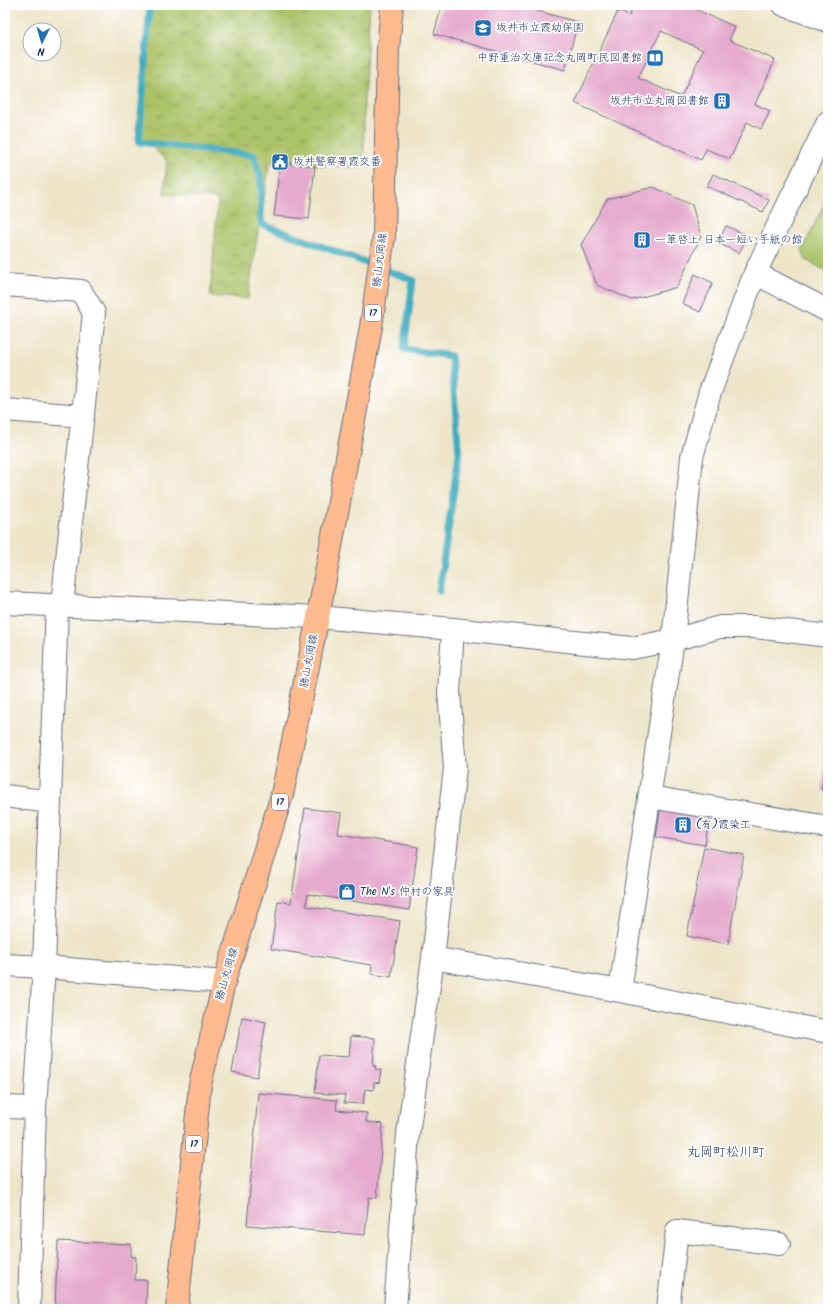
<svg xmlns="http://www.w3.org/2000/svg" width="833" height="1314" font-family="Kalam,'Klee One',sans-serif">
	<defs>
		<pattern id="park-tufts" width="24" height="20" patternUnits="userSpaceOnUse"><rect width="24" height="20" fill="#acc267"/><path d="M3 7l-1-3M5 7V3M7 7l1-3M15 17l-1-3M17 17v-4M19 17l1-3" fill="none" stroke="#8b9e58"/></pattern>
	</defs>
	<rect width="100%" height="100%" fill="#fff"/>
	<filter id="ink" filterUnits="userSpaceOnUse"><feTurbulence type="fractalNoise" baseFrequency=".025" numOctaves="2"/><feDisplacementMap in="SourceGraphic" scale="8" xChannelSelector="R" yChannelSelector="G"/><feConvolveMatrix kernelMatrix="1 2 1 2 8 2 1 2 1" color-interpolation-filters="sRGB"/></filter>
	<filter id="wash" filterUnits="userSpaceOnUse"><feTurbulence type="fractalNoise" baseFrequency=".012" numOctaves="4" result="noise"/><feDisplacementMap in="SourceGraphic" scale="16" xChannelSelector="R" yChannelSelector="G"/><feGaussianBlur stdDeviation="0.9" result="paint"/><feColorMatrix in="noise" values="0 0 0 0 0 0 0 0 0 0 0 0 0 0 0 0 0 1.4 0 .05"/><feComposite in="paint" operator="in"/></filter>
	<g filter="url(#wash)">
		<rect width="100%" height="100%" fill="#eee5c9"/>
		<path fill="#acc267" stroke="#647862" d="M828,196V272L806,260L802,250Z"/>
		<path fill="url(#park-tufts)" stroke="#647862" d="M151,5H370L364,100V168L270,162L255,250L248,299L210,296L218,199L164,194L167,161L136,132Z"/>
		<g fill="none" stroke-linecap="round" stroke-linejoin="round">
			<path stroke="#40adbf" stroke-width="7" d="M150,5L139,142L253,155L261,178V224L413,280L404,349L451,356L459,454L439,591"/>
		</g>
		<g id="blocks">
			<path fill="#e6aace" fill-rule="evenodd" d="M442,5H515L578,22L565,70L434,34Z
				M634,5H686L735,27L729,40L775,60L755,104L770,111L761,129L747,122L730,159L706,149L701,160L575,103L618,11L629,16ZM661,31L703,50L681,97L638,78Z
				M280,162L315,166L309,219L274,216Z
				M713,174L769,200L763,212L707,186Z
				M653,187L692,205L701,236L677,287L632,300L597,285L581,245L607,199Z
				M726,226L748,236L739,253L718,243Z
				M695,274L713,283L700,312L682,303Z
				M827,756H828V792L821,790Z
				M661,806L710,813L705,845L656,837Z
				M305,808L341,813L338,834L418,847L409,910L308,894L306,906L400,921L391,977L371,974L372,965L271,949L278,901L291,903Z
				M704,847L744,855L728,944L687,936Z
				M242,1017L266,1022L257,1077L232,1072Z
				M351,1036L375,1038L373,1066H376L375,1069L381,1070L379,1083L374,1082V1090L365,1089L363,1104L344,1103L345,1095L315,1093L319,1055L349,1057Z
				M258,1093L337,1100L336,1110L367,1113L366,1122L383,1124L377,1198L369,1197L365,1235L247,1225Z
				M58,1241L131,1244V1257H136L135,1280H147L146,1309L55,1306Z"/>
		</g>
	</g>
	<g filter="url(#ink)">
		<use href="#blocks" fill-opacity="0" stroke="#656f83" stroke-width="1"/>
		<g fill="none" stroke-linecap="round" stroke-linejoin="round">
			<defs>
				<path id="minor" d="M784,5L828,21
					M755,273L828,311
					M5,285L81,291L94,313L62,605
					M5,410L83,416
					M5,603L318,617L453,629L632,648L673,640L720,627H755L828,636
					M5,796L50,802
					M650,797L828,827
					M433,958L620,991L828,1032
					M5,965L44,967L224,982
					M620,991L673,640L692,457L710,392L755,273L828,122
					M5,1107L35,1108
					M29,1309L35,1108L44,967L57,605
					M395,1309L408,1134L433,958L455,768L449,692L453,629
					M668,1309L677,1231L779,1244"/>
				<path id="major" d="M177,1309L200,1085L224,982L282,795L318,617L371,327L384,236L388,49L392,5"/>
			</defs>
			<use href="#minor" stroke="#656f83" stroke-width="24"/>
			<use href="#major" stroke="#656f83" stroke-width="24"/>
			<use href="#minor" stroke="#fff" stroke-width="22"/>
			<use href="#major" stroke="#fcba8e" stroke-width="22"/>
		</g>
	</g>
	<defs>
		<symbol id="school-square" viewBox="-11 -11 22 22"><rect x="-9" y="-9" width="18" height="18" rx="4" fill="#1f6fb2" stroke="#fff"/><path d="M0-5L7-2L0 1L-7-2ZM-4 1L0 2.5L4 1V4Q0 6-4 4Z" fill="#fff"/></symbol>
		<symbol id="library-square" viewBox="-11 -11 22 22"><rect x="-9" y="-9" width="18" height="18" rx="4" fill="#1f6fb2" stroke="#fff"/><path d="M-6-4Q-3-5.5-.7-3.5V5Q-3 3-6 4ZM6-4Q3-5.5 .7-3.5V5Q3 3 6 4Z" fill="#fff"/></symbol>
		<symbol id="building-square" viewBox="-11 -11 22 22"><rect x="-9" y="-9" width="18" height="18" rx="4" fill="#1f6fb2" stroke="#fff"/><path d="M-4-6H4V6H1V3H-1V6H-4ZM-2.5-4.3h1.7v1.8h-1.7ZM.8-4.3h1.7v1.8H.8ZM-2.5-1h1.7V.8h-1.7ZM.8-1h1.7V.8H.8Z" fill="#fff"/></symbol>
		<symbol id="civic-square" viewBox="-11 -11 22 22"><rect x="-9" y="-9" width="18" height="18" rx="4" fill="#1f6fb2" stroke="#fff"/><path d="M-.6-6.5H3V-4.5H.6V-3L4-1V1h2V6H-6V1h2V-1L-.6-3ZM-1.2 2.5V6h2.4V2.5Z" fill="#fff"/></symbol>
		<symbol id="shop-square" viewBox="-11 -11 22 22"><rect x="-9" y="-9" width="18" height="18" rx="4" fill="#1f6fb2" stroke="#fff"/><path d="M-5-2.5h2.3a2.7 3.5 0 0 1 5.4 0H5L5.5 6h-11ZM-1.5-2.5h3a1.5 2.3 0 0 0-3 0Z" fill="#fff"/></symbol>
	</defs>
	<g fill-rule="evenodd">
		<use href="#school-square" x="473" y="18" width="20" height="20"/>
		<use href="#library-square" x="645" y="48" width="20" height="20"/>
		<use href="#building-square" x="712" y="91" width="20" height="20"/>
		<use href="#civic-square" x="270" y="152" width="20" height="20"/>
		<use href="#building-square" x="632" y="230" width="20" height="20"/>
		<use href="#building-square" x="673" y="815" width="20" height="20"/>
		<use href="#shop-square" x="337" y="882" width="20" height="20"/>
	</g>
	<g text-anchor="middle" dominant-baseline="central" stroke-width="3.5" stroke-linejoin="round" paint-order="stroke">
		<g fill="#fff" stroke="#5f6d8e" stroke-width="1">
			<rect x="365" y="305" width="16" height="16" rx="3"/>
			<rect x="272" y="794" width="16" height="16" rx="3"/>
			<rect x="186" y="1136" width="16" height="16" rx="3"/>
		</g>
		<g font-size="10" font-weight="bold" fill="#1b2f5e">
			<text x="373" y="313">17</text>
			<text x="280" y="802">17</text>
			<text x="194" y="1144">17</text>
		</g>
		<g font-size="11" fill="#1b2f5e" stroke="#fff" text-anchor="start">
			<text x="496" y="28">坂井市立霞幼保園</text>
			<text x="642" y="58" text-anchor="end">中野重治文庫記念丸岡町民図書館</text>
			<text x="709" y="101" text-anchor="end">坂井市立丸岡図書館</text>
			<text x="293" y="162">坂井警察署霞交番</text>
			<text x="655" y="240">一筆啓上 日本一短い手紙の館</text>
			<text x="696" y="825">(有)霞染工</text>
			<text x="360" y="892">The N's 仲村の家具</text>
		</g>
		<g font-size="11" fill="#1b2f5e" stroke="#fff">
			<text transform="translate(380 260) rotate(-83)">勝山丸岡線</text>
			<text transform="translate(309 661) rotate(-79)">勝山丸岡線</text>
			<text transform="translate(227 974) rotate(-74)">勝山丸岡線</text>
		</g>
		<g font-size="13" fill="#1b2f5e" stroke="#fff">
			<text x="726" y="1152">丸岡町松川町</text>
		</g>
	</g>
	<rect width="833" height="1314" fill="none" stroke="#fff" stroke-width="20"/>
	<g transform="translate(42 42) rotate(185)"><circle r="19" fill="#ffffff" stroke="#a4acbf"/>
	<path d="M0-3L7 15L0 10L-7 15Z" fill="#1f6fb2"/>
	<text y="-6" font-size="11" font-weight="bold" text-anchor="middle" fill="#1b2f5e">N</text>
	</g>
</svg>
